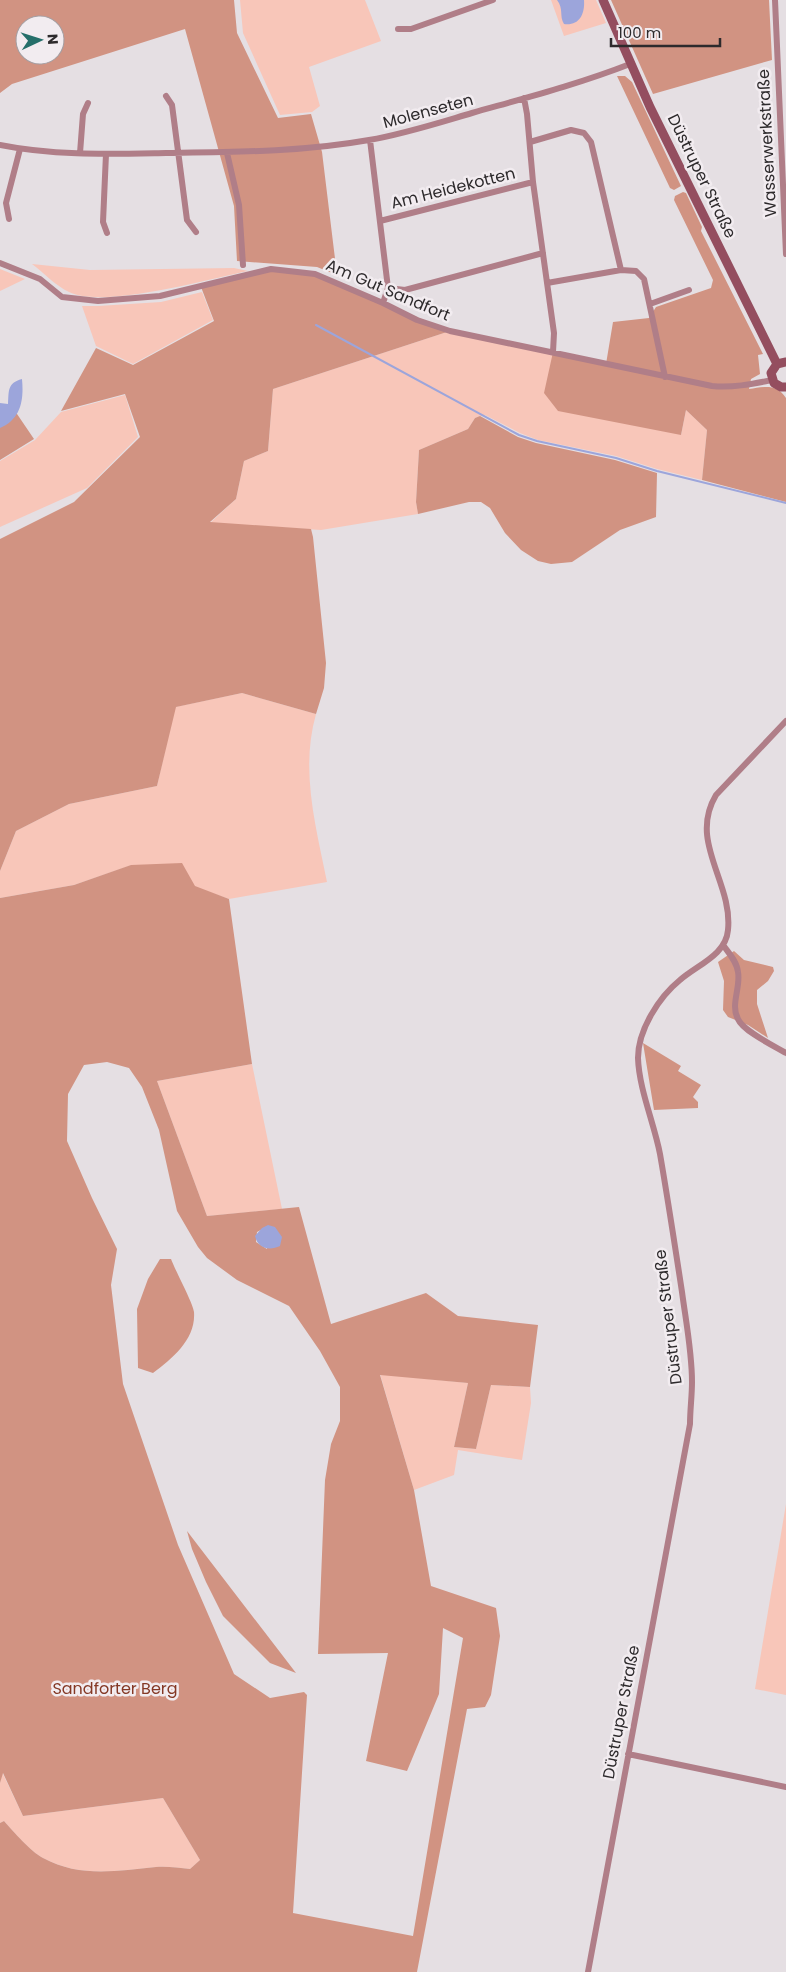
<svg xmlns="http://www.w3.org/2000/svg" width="786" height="1972" font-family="Poppins,sans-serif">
	<rect width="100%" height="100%" fill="#e5dfe3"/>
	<path fill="#f8c6b9" d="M240,0H365L381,41L309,67L320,106L312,112L280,115L243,33Z
		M551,0H596L606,23L564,36Z
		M32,264L90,270L234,268L248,271C209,279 103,309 69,292C56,286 44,273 32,264Z
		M0,269L25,279L0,291Z
		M202,292L213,320L133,364L96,346L82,306H98L161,302Z
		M450,331L553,352L681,435L686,410L707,430L702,480L657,469L616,456L538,440L520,433L485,415L475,418L468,429L419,450L416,502L418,514L321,530L210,523L236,499L244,461L268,451L273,389Z
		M125,395L138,437L87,488L0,527V461L35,440L61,412Z
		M242,693L316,714C300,770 316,827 327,882L229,899L132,865L74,885L0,898V871L16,831L69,804L157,786L175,707Z
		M252,1064L282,1209L207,1216L157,1081Z
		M380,1374L468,1383L454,1447L476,1449L491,1385L530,1387L531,1403L522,1460L458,1450L454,1475L414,1490Z
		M786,1504V1695L755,1689Z
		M2,1772L23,1816L163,1798L200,1860L190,1869C179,1868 167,1866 156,1867C115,1871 81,1878 43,1858C30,1851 14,1832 4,1821L0,1823V1783Z"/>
	<path fill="#d19382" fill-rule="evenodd" d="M0,0H234L237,33L278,118L311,114L322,152L337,275L317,267L237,261L234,206L185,29L12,84L0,93ZM25,25H55V55H25Z
		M611,0H769L772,60L653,94Z
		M617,76H625L632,82L681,186L674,190L670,188Z
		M683,192L686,193L702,227L701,231L763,354L758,355L760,374L751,379L749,389C764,387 776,383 786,398V502L702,480L707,430L686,410L681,435L558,411L544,393L553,352L606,364L613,322L649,318L656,307L711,288L713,280L674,200L675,196Z
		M271,269L315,274L450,331L273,389L268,451L244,461L236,499L210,522L311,529L313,537L326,663L324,688L316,714L242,693L176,707L157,786L69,804L16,831L0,871V539L74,502L140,437L125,394L61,411L96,348L133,365L214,321L201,287Z
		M15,411L34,439L0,460V422Z
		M480,416L518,437L536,443L615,460L657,473L656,517L620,530L572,562L551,564L538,561L521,550L505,533L490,508L481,502H469L418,514L416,502L419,450L468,429L475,418Z
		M182,863L195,886L229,899L252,1064L157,1081L207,1216L299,1207L331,1324L426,1293L458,1316L538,1325L530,1387L491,1385L476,1449L454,1447L468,1383L380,1375L414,1490L431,1586L496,1608L500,1636L491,1695L485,1707L467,1709L417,1972H0V1823L4,1821C14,1832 30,1851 43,1858C80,1878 116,1871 156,1867C167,1866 179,1868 190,1869L200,1860L163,1798L23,1816L3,1773L0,1783V898L74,885L131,865ZM107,1062L129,1068L142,1087L159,1130L177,1211L198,1247L207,1258L237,1280L289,1306L320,1351L340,1387V1421L331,1444L325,1480L318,1654L388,1653L366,1761L407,1771L439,1694L443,1628L463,1638L413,1936L293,1913L307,1695L304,1692L270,1698L234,1674L178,1545L123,1384L111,1285L117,1249L92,1198L67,1141L68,1094L84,1065ZM268,1226L267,1249L256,1242L257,1232Z
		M734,951L744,960L773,967L774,971L768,981L757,990V1004L768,1038L748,1025L728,1017L723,1010L724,981L718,962Z
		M643,1043L681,1066L678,1071L701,1085L693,1097L698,1102V1108L654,1110Z
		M160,1259H171C175,1270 193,1303 194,1312C196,1339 173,1358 153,1373L138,1368L137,1309L148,1279Z
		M187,1531L296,1673L270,1663L223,1616L206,1582L192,1549Z"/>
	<path fill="#9ca5db" d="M557,0H584C585,13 580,26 564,24C559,16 564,9 557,0Z
		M22,379C24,400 21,419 0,428V403L8,404C9,391 7,383 22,379Z
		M268,1225L275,1227L282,1237L280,1246C270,1251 258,1249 255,1236L262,1228Z"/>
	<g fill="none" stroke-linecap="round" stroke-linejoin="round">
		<path stroke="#9ca5db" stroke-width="2" d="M316,325L519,435L537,441L616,458L657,471L786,503"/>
		<path stroke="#b07e88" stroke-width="6" d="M775,0L786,254
			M398,29H411L493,0
			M166,96L172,105L187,220L196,232
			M524,98L527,114L533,182L554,333L553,352
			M370,140L388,288L383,303
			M530,142L571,130L584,133L591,142L621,270
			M0,145C54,156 111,154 166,153C234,152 302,152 369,140C404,134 438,123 472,113C525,98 579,84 630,64
			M80,153L83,114L88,103
			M227,153L239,205L243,265
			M106,154L103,222L107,233
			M9,219L6,203L20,149
			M380,221L533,182
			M0,263L40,279L62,297L98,301L160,296L271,269L315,274L383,303L417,320L450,331L712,386C733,388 752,384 772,380
			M547,283L621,270L636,271L644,279L665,377
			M388,288L405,290L543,253
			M650,304L689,290
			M723,945C729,953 737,962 738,972C741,987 730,1005 738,1019C743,1031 774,1046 786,1053
			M628,1754L786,1787
			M588,1972L690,1424C690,1410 692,1396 692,1382C692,1352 686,1322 682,1292C675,1246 668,1200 660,1154C654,1123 639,1089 638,1058C638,1030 659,997 680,980C697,965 726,955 728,930C733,882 688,842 716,795L786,721"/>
		<path stroke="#944e5f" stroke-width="9" d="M603,0L650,107L777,364
			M786,362L777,364L771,373L774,383L781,387H786"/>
	</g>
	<g text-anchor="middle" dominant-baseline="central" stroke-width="5" stroke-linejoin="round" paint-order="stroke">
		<g font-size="16" fill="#2d2a2c" stroke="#f2ecf0">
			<text transform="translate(428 111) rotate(-15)">Molenseten</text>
			<text transform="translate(767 143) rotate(-93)">Wasserwerkstraße</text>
			<text transform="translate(702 176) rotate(64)">Düstruper Straße</text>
			<text transform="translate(453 188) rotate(-14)">Am Heidekotten</text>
			<text transform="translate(388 290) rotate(23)">Am Gut Sandfort</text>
			<text transform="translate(668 1317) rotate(-97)">Düstruper Straße</text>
			<text transform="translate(621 1712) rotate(-79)">Düstruper Straße</text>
		</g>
		<g font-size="16" fill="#843825" stroke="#f2ecf0">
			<text x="115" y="1688">Sandforter Berg</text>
		</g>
	</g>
	<g transform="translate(40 40) rotate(86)"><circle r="24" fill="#f2ecf0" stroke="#a39ea2"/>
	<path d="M0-4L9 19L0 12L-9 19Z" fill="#256f6a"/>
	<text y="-8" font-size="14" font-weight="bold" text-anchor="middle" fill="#2d2a2c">N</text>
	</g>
	<path d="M611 38v8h109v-8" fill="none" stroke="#2d2a2c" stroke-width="2.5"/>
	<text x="618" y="38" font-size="15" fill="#2d2a2c" stroke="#f2ecf0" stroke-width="4" paint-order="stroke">100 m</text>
</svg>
